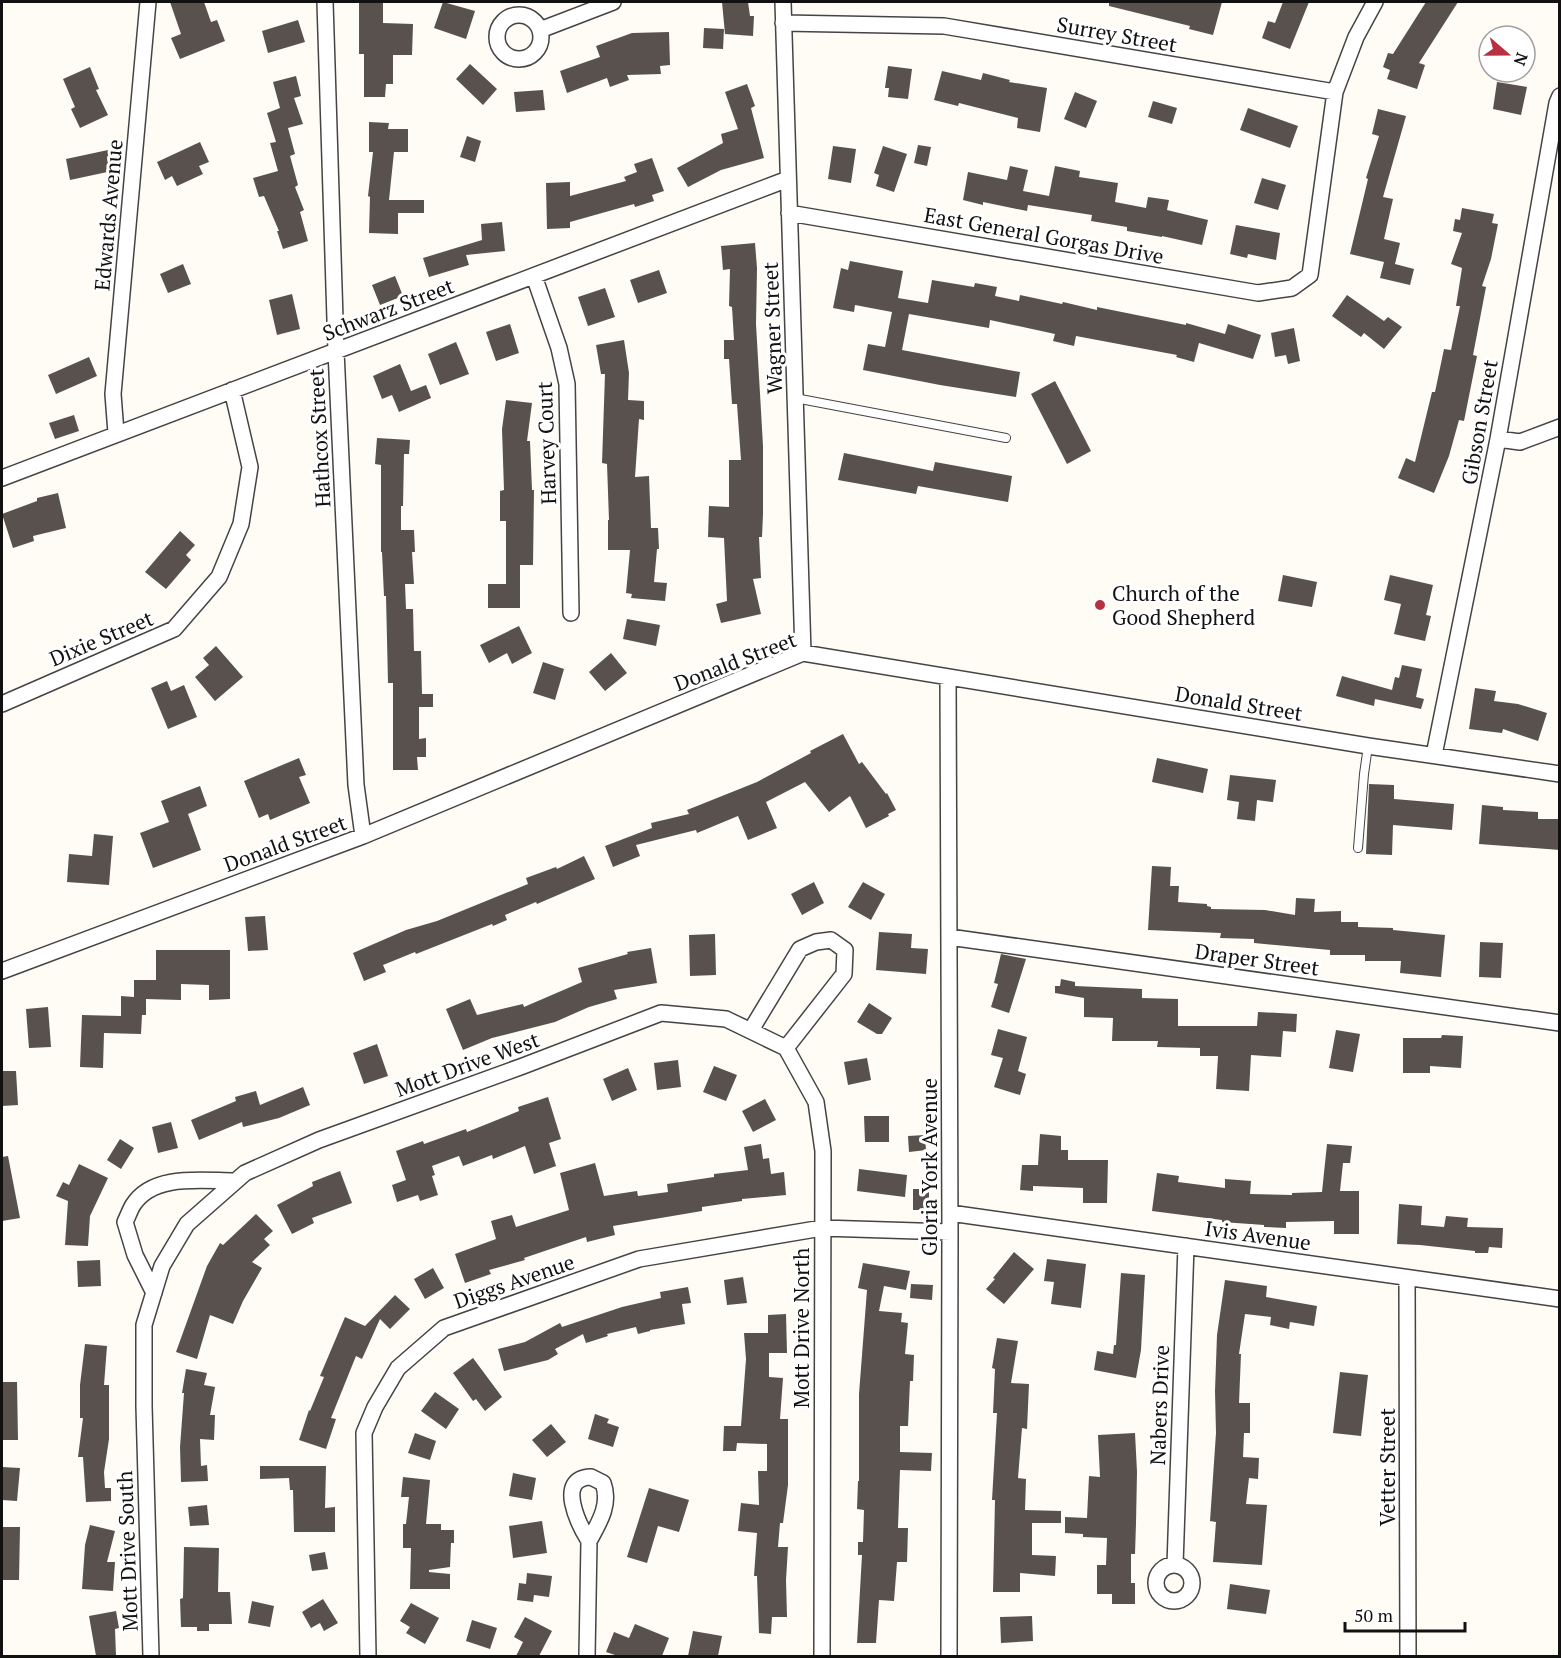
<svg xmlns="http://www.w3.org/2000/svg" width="1561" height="1658" font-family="'PT Serif',serif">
	<rect width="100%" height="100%" fill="#fefcf5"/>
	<path fill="#59514d" d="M170,2H204L211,22L217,20L225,41L180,59L171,38L181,34Z
		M359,2H383V23L413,24L412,55H393V84H386L385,97H364V54H359Z
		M443,2L475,11L466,39L434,28Z
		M722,2H748L750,16H754L753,36L725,34Z
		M1109,2H1222L1213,35L1189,29L1190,26L1109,6Z
		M1283,2H1309L1290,49L1262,38L1268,21L1275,23Z
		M1426,2H1458L1419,63L1425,65L1417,89L1387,79L1390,70L1383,67L1388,53L1393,54Z
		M298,20L305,42L268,53L262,31Z
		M704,28L724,29L723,49L703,48Z
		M669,32L670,65L660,66L661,74L627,75L629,80L610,87L607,78L567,93L560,71L600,57L596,46L632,33Z
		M470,64L497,89L483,105L456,79Z
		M888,66L912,69L908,99L888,97L889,88H885Z
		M90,67L99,89L96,90L108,115L80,128L71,109L75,107L63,79Z
		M942,71L981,80L983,73L1010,80L1009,82L1047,88L1040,132L1017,128L1018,118L959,103L958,106L934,100Z
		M296,76L301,96L294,98L303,124L288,128L295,154L290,156L298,185L295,187L304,210L300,212L308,241L283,249L277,231H279L264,196L259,197L253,178L278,171L270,143L276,142L267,113L280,108L273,82Z
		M1497,82L1527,87L1521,115L1493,109Z
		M747,84L755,106L751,108L764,158L721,170L688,187L677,168L723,143L721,134L738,129L725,92Z
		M543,90L545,110L516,112L514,92Z
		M1075,92L1097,101L1086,128L1064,119Z
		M1153,101L1177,108L1172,124L1148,117Z
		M1248,108L1298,126L1290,148L1240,130Z
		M1378,109L1406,116L1383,197L1393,199L1384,239L1400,243L1395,264L1414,269L1410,285L1380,278L1384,262L1350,254L1368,179L1366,178L1379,136L1372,134Z
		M369,122L389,123L388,129H408V152H394L389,200H424V213H398V234L369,233L370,197L368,196L373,152H369Z
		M467,136L481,141L475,162L460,157Z
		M200,142L209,162L199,166L203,174L177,186L172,176L165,180L157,162Z
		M918,145L931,147L927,166L914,163Z
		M833,146L856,149L851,183L828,179Z
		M883,146L907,154L894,192L876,186L879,175L874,173Z
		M108,150L112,171L70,180L66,159Z
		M652,158L664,191L652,195L654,201L635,207L634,204L570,222V228L547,229L546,183L570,182V196L626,181L624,177L637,172L634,164Z
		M1010,166L1028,170L1023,191L1049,196L1055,166L1080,171L1079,177L1118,183L1115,202L1146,208L1148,197L1169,200L1167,210L1208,220L1202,245L1162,236V237L1127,231V227L1091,221L1092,215L1028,205L1027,211L983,202V205L963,200L968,172L1007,180Z
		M1262,178L1286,185L1278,210L1254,203Z
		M1462,208L1494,214L1492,223L1498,224L1491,259L1482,286L1486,287L1473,355L1477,356L1464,421L1459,420L1449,456L1434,493L1398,478L1406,458L1415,462L1432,392H1435L1444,349L1451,350L1460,306H1456L1462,268L1451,264L1462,233L1453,231L1455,219L1460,220Z
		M502,222L505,251L466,255L469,265L429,277L423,258L482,240L481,224Z
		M1236,225L1280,233L1276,260L1248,254L1247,258L1230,254Z
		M755,243L757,268L756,324L763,446V514L762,537H759L761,578L753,579L761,614L721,623L716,604L727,601L724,538L708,537L709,506L729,507V460H741L737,404H732L729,359H724V340H734L732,307L729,306L730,269L723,270L721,246Z
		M850,261L903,271L898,298L928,303L932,280L974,287L975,283L997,287L995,296L1019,301L1020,295L1062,304L1063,302L1097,310V307L1186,325V323L1225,334L1228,324L1261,335L1253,359L1199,343L1194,362L1176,357L1177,355L1076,336L1074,346L1053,341L1055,334L990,320L989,328L909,314L902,350L1020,372L1016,397L940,385L863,370L868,344L885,347L892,312L855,305L854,312L833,308L841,268L848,270Z
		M183,264L191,284L168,293L160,274Z
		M659,270L667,293L638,303L630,280Z
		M395,276L403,296L380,305L372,285Z
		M605,288L615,317L588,326L578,297Z
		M292,294L300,329L277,335L269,300Z
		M1347,295L1384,321L1388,317L1402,327L1384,349L1364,333L1361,337L1332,316Z
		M510,324L519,353L496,361L486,332Z
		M1294,328L1300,361L1288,364L1286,355L1275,357L1271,333Z
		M624,340L629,373L628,400L644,401V420L639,419L635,477L649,476L651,528H658L659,549H657L654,582L667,583L665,601L631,598L632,594L626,593L630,550H608V520H609L607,464L602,463L605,374H601L596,345Z
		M456,342L469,374L440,385L428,354Z
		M89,357L97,376L56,394L48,375Z
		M400,364L411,391L426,385L431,398L399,412L392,395L382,399L373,376Z
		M1055,381L1091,451L1067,464L1031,394Z
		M506,400L532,403L527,441H530L532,490H534L533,565H520V608H488V584H506V521H500V491L504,490L502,429Z
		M74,415L79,431L55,439L49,423Z
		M377,438L410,440L409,454H404L403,506H401V530H414L415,552H412L414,584H405L406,609H413L414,651H421L422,694H433V707H419V739L426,738V757H417L418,770H393V683H388L386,596H384L382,552H381V465L375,464Z
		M844,453L933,471L935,462L1012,476L1008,502L918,486L916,494L838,480Z
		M58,493L66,528L33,536L34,541L13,548L2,514L37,501V498Z
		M180,531L195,545L186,555L191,560L166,589L145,572Z
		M1283,575L1317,582L1312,607L1278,601Z
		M1390,575L1433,585L1426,615L1431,616L1425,641L1394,634L1401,604L1384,600Z
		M627,619L660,625L656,646L623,639Z
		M519,626L532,653L512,664L507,653L489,663L480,645Z
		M216,646L243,677L215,701L195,677L209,665L203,658Z
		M611,653L627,673L605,691L589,672Z
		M543,662L564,669L555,700L533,693Z
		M1402,665L1422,669L1416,697L1424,699L1421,709L1375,699L1374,706L1336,696L1342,676L1392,690L1395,677L1399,678Z
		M167,681L171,691L184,685L197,717L168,729L151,688Z
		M1475,688L1496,691L1494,701L1518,704L1547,713L1538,741L1503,729L1502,733L1469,729Z
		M843,734L859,764L862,762L886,794L887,793L896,810L888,814L889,816L866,828L850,796L829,812L805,782L766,802L777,828L748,840L738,816L697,833L696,830L636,845L640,856L613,867L605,846L652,828L651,823L689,814L687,810L757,782L811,753L810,751Z
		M299,758L306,775L299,777L310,803L270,820L268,814L259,818L244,781Z
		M1157,758L1208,769L1203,793L1152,782Z
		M1230,775L1276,780L1273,802L1257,800L1255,821L1237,819L1239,802L1227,800Z
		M1369,784L1394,785V799L1454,804L1452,830L1393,825L1392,855L1366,854Z
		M200,786L207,806L188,814L201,850L153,868L140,833L169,822L161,801Z
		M1482,805L1503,807V810L1538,812V819H1560V850L1479,844Z
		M94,834L113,836L109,885L67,882L69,854L92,856Z
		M584,856L595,879L537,904L536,902L505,915L507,920L493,926L492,924L416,954L415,952L383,965L386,972L364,981L353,953L406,930L437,921L528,884L526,878L556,867L557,869Z
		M1152,866L1171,867L1170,886H1179L1178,902L1207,904V906L1211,907V909L1265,910L1295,915L1296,898L1315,899L1314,912L1341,911V922H1358V927L1393,928V930L1445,935L1441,977L1400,973L1401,961H1365V955H1330V950L1254,943V939L1220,938L1221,933L1148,930Z
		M814,882L824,903L802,915L791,894Z
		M863,882L885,894L871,920L848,907Z
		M265,916L268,950L248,951L245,917Z
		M879,932L912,934L911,948L928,949L926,974L876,970Z
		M715,934L716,975L690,976L689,935Z
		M1480,942L1503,943L1501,978L1479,977Z
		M651,948L657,983L614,990L617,999L589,1007L555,1022L492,1038L463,1050L446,1009L470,999L477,1015L523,1004L524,1007L582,982L578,968L628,954L627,952Z
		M156,950H230V999L209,1000V985L181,984V1000L146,999V1015H142L141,1034L104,1033L103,1068L80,1067L82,1015L121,1016V996L134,997V980H156Z
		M1001,954L1026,959L1009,1013L991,1007L998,984L994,983Z
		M1061,979L1075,982V986L1142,989V998L1178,999V1026H1257L1258,1012L1297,1014L1296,1032L1283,1031L1281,1057L1251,1055L1249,1091L1216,1089L1218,1056H1200V1048L1157,1047L1158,1041H1112L1113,1018L1084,1017V998L1055,993V986H1060Z
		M869,1003L892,1018L882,1034H877L857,1022Z
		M48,1007L51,1047L29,1048L26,1009Z
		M998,1029L1027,1037L1018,1071L1026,1074L1020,1095L994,1087L1003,1058L991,1055Z
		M1336,1030L1360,1034L1353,1072L1329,1068Z
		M1442,1035L1463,1036L1461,1068L1430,1066V1073H1403V1038H1441Z
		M377,1044L388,1076L364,1084L353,1053Z
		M867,1058L871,1080L848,1085L844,1062Z
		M678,1060L681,1087L657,1090L654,1063Z
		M714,1066L737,1075L726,1101L703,1092Z
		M628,1068L637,1090L612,1101L603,1079Z
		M2,1071H16L18,1105L2,1106Z
		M303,1087L310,1105L279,1118L243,1127L242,1122L199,1140L191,1120L236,1101L235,1097L256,1091L260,1105Z
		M548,1097L561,1139L549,1143L556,1166L534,1174L525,1146L493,1159L492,1155L463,1166L459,1156L432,1166L435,1175L432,1176L438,1195L420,1201L418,1195L397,1202L392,1185L406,1180L396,1151L423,1141L424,1144L466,1129L467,1132L519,1111L518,1107Z
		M765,1099L776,1120L753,1132L742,1111Z
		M864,1116H889V1142H865Z
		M171,1122L178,1148L158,1153L152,1127Z
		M1040,1134L1061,1136V1150H1068V1160H1108L1107,1203H1083V1188L1033,1186V1191L1020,1190L1022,1165H1038Z
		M925,1135L926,1150L909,1152L908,1136Z
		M120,1139L134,1148L121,1169L107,1160Z
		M761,1144L763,1159L769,1158L771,1174L784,1172L786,1195L742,1199V1201L702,1207V1211L613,1226L615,1235L587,1242L586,1237L524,1258L525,1260L489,1270L491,1274L465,1283L455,1254L496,1239L491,1221L512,1215L516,1227L569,1210L560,1173L595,1163L604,1196L637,1191L638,1196L668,1192L667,1184L714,1177V1174L748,1170L744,1147Z
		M1327,1144L1352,1146L1350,1163H1343L1340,1191H1359V1234H1334V1221L1286,1222V1228L1264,1227V1225L1222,1222V1220L1152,1211L1157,1173L1179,1176L1178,1182L1225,1188V1179L1251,1181L1250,1194L1292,1195V1193L1322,1192Z
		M8,1156L20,1218L2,1221V1157Z
		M79,1164L108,1178L90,1216L88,1246L65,1245L68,1201L56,1196L63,1182L69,1185Z
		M859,1169L907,1175L905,1197L857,1191Z
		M340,1171L352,1203L312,1218L314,1223L292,1234L277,1205L313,1186L312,1182Z
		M913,1189H929V1210H913Z
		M1399,1204L1422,1206L1421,1225L1444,1227L1446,1216L1468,1218L1467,1227L1503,1228L1502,1248L1489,1247L1488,1253H1475V1251L1420,1245L1397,1244Z
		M256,1214L273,1231L264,1239L270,1245L252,1262L262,1268L243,1301L233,1324L210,1315L197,1359L176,1352L207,1266L220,1243L223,1245Z
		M1014,1252L1034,1269L1004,1304L986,1289L995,1279L993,1278Z
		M1047,1259L1086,1264L1081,1308L1051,1304L1054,1282L1044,1281Z
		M100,1260L101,1286L78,1287L77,1261Z
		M863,1263L910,1271L906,1290L884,1286L879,1311L902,1313L901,1322L908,1323L905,1354L914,1355L913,1381H910L908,1426H900V1452L932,1453L931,1471L900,1470L898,1528H908L907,1562H897L894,1601L879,1600L876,1643H857L862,1555H858V1542H863L864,1510L857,1509L858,1481H859V1394L867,1290L858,1288Z
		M433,1268L444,1288L425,1299L414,1279Z
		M1121,1273L1145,1275L1141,1350L1136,1378L1094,1370L1097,1351L1113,1354L1114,1345H1116Z
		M743,1277L747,1303L727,1305L724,1280Z
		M1225,1280L1267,1286L1266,1297L1317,1306L1314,1326L1290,1322L1289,1329L1270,1325L1271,1317L1245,1314L1239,1354H1241L1239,1403H1250V1433H1244L1243,1457L1259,1458L1258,1479L1249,1478L1246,1504L1267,1505L1262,1565L1213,1562L1216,1522L1210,1521L1216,1433L1215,1391L1217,1335Z
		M911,1284L933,1285L932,1300L910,1298Z
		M688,1287L691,1303L682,1304L685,1324L650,1330V1331L638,1334L636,1327L607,1334L608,1336L586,1343L583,1334L555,1349L558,1354L548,1360L504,1371L498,1349L525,1342L560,1323L562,1327L622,1307L661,1298L660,1292Z
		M395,1295L410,1309L390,1329L380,1319L362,1359L356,1356L331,1418L336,1419L326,1449L299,1440L309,1410L310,1411L324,1377L320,1376L345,1317L365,1326Z
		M786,1314L787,1353H769V1377L783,1378L780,1419H788V1485L783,1523H780L778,1547H788L786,1580L787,1617H772L771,1634L759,1633L757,1576H754L757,1533L738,1531L741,1503L759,1505L758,1471H767V1444L737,1443L736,1451H723L724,1426H741L746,1359L744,1333H768V1315Z
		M997,1338L1018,1341L1011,1383L1029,1384L1027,1429L1022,1428L1018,1478L1026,1479L1025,1510L1061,1511V1523H1032V1555L1056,1556L1055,1576L1020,1573V1592H993L995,1500H992L997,1413H993L995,1369L992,1368Z
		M85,1344L107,1346L104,1385H109V1439L104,1472L105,1488H111V1501L86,1502L83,1457H78L83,1418H80V1385Z
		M473,1358L502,1397L485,1411L476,1399L473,1401L453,1373Z
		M186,1369L207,1373L204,1385L215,1387L210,1415H215L214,1440L200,1439L201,1466L207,1465L208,1481L181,1482L180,1447L184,1393H182Z
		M1340,1372L1368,1375L1361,1436L1333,1433Z
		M2,1382H17L18,1440H2Z
		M435,1392L459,1409L446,1429L421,1411Z
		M595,1414L609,1419L607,1423L619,1427L613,1447L588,1439Z
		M551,1424L566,1442L547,1457L532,1440Z
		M415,1433L436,1441L430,1460L408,1453Z
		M1135,1433L1137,1472L1136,1523L1135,1554H1131V1583H1135V1604H1112V1594H1097V1565H1106L1107,1538L1083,1537V1534L1065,1533V1517L1087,1518L1089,1476L1100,1477L1098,1435Z
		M260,1466H326L325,1508L335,1507V1532H294L293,1490H290L289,1478L260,1479Z
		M2,1467L20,1468L17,1501L2,1500Z
		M513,1473L536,1478L532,1500L509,1496Z
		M403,1477L430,1480L426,1524H441V1530H454V1543H451L450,1567L429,1570V1572L450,1574V1589H410L411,1548H403V1524H406L409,1497H401Z
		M649,1488L689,1500L679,1532L658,1526L647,1563L627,1557Z
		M207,1505L209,1525L190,1526L188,1507Z
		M542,1521L547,1553L513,1558L509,1526Z
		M90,1525L115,1531L107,1562H115L113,1591L82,1589L85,1545Z
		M2,1527H20L19,1580H2Z
		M184,1547L219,1548L218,1592H230L232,1624H209V1631H197V1627H181L180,1599L183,1598Z
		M325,1552L328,1569L312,1571L309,1555Z
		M527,1573L552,1576L549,1597L534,1595L533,1602L517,1600L519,1583L526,1584Z
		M1230,1584L1270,1590L1266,1614L1227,1609Z
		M323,1599L338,1623L324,1631L320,1623L311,1628L302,1612Z
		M252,1601L274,1606L270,1627L248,1623Z
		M411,1603L439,1618L425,1644L406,1633L410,1627L400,1621Z
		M116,1611L119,1628L115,1629L116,1656H96L89,1616Z
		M1032,1616L1033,1641L1001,1643L1000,1617Z
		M525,1617L552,1631L539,1656H516L523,1642L514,1637Z
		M472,1620L497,1628L490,1649L466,1641Z
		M635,1624L669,1638L662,1656H618L606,1652L614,1632L629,1638Z
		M693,1631L722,1636L718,1656H688Z"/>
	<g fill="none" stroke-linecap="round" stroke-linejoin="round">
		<defs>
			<path id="lane" d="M795,398L1006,438
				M1358,848L1364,774L1368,746"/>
			<path id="street" d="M325,2L336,351L356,785L363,836
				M783,2L803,653
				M497 37a22 22 0 1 1 44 0a22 22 0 1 1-44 0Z
				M783,23L944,26L1335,92
				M540,30L613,2
				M789,213L1258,293L1292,288L1310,275L1335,92L1356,37L1375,2
				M534,276L559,348L567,384L571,613
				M116,433L113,394L148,2
				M1498,439L1520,442L1560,427
				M2,478L788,179
				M948,677L950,1232L949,1656
				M2,704L174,629L219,577L241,524L250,467L232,390
				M1434,755L1498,439L1557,103L1560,96
				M949,937L1560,1023
				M2,971L363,836L803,653L1368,746L1560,774
				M751,1030L800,949L816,942L831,940L845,950L844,974L786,1048
				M950,1213L1560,1299
				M1407,1278L1408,1656
				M154,1293L135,1255L125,1222C128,1216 130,1210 133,1205C153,1173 203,1181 235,1181
				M591,1477L603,1483C611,1504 599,1523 589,1541C579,1525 555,1478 591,1477Z
				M1156 1583a18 18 0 1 1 36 0a18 18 0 1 1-36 0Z
				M1175,1565L1186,1246
				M151,1656L144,1406V1325L162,1266L187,1224L245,1173L319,1140L523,1066L661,1013L726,1019L786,1048L816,1102L823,1151L822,1656
				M368,1656L364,1433L375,1407L398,1368L444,1328L639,1259L822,1228L950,1232
				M587,1656L589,1541"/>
		</defs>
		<use href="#lane" stroke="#444" stroke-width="10"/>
		<use href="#street" stroke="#444" stroke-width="18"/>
		<use href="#lane" stroke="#fff" stroke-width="8"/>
		<use href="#street" stroke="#fff" stroke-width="15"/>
	</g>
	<circle fill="#b83140" stroke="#fff" stroke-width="2" cx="1100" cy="605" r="6"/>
	<g text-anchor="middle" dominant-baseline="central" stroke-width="6" stroke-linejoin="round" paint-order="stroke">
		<g font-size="21" fill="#111" stroke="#fff">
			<text transform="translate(1117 34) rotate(10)">Surrey Street</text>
			<text transform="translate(108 215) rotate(-85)">Edwards Avenue</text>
			<text transform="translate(1044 235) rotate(10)">East General Gorgas Drive</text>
			<text transform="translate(388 309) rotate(-21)">Schwarz Street</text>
			<text transform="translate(772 328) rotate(-92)">Wagner Street</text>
			<text transform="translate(1479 422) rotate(-80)">Gibson Street</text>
			<text transform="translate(319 438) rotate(-93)">Hathcox Street</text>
			<text transform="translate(546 443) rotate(-92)">Harvey Court</text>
			<text transform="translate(101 638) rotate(-23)">Dixie Street</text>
			<text transform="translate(735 661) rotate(-21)">Donald Street</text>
			<text transform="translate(1239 703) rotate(9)">Donald Street</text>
			<text transform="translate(285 843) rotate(-20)">Donald Street</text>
			<text transform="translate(1257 959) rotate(8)">Draper Street</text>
			<text transform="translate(467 1064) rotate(-20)">Mott Drive West</text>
			<text transform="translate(929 1167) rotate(-90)">Gloria York Avenue</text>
			<text transform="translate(1258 1235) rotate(8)">Ivis Avenue</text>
			<text transform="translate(514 1281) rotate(-19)">Diggs Avenue</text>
			<text transform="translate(801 1328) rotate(-90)">Mott Drive North</text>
			<text transform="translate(1159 1405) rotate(-88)">Nabers Drive</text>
			<text transform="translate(1387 1467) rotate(-90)">Vetter Street</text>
			<text transform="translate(127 1551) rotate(-92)">Mott Drive South</text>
		</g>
		<g font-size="21" fill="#111" stroke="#fff" text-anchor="start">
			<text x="1112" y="593">Church of the<tspan x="1112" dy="24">Good Shepherd</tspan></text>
		</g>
	</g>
	<rect width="1561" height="1658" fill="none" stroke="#111111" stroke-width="6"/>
	<g transform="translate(1507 54) rotate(110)"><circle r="28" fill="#ffffff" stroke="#a0a0a0" stroke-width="1.5"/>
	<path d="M0-4.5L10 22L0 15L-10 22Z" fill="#b83140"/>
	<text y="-9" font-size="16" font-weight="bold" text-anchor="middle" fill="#111111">N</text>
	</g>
	<path d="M1345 1622v9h120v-9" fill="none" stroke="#111111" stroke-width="3"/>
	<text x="1354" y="1622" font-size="18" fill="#111111" stroke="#ffffff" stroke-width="4.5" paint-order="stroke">50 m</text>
</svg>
